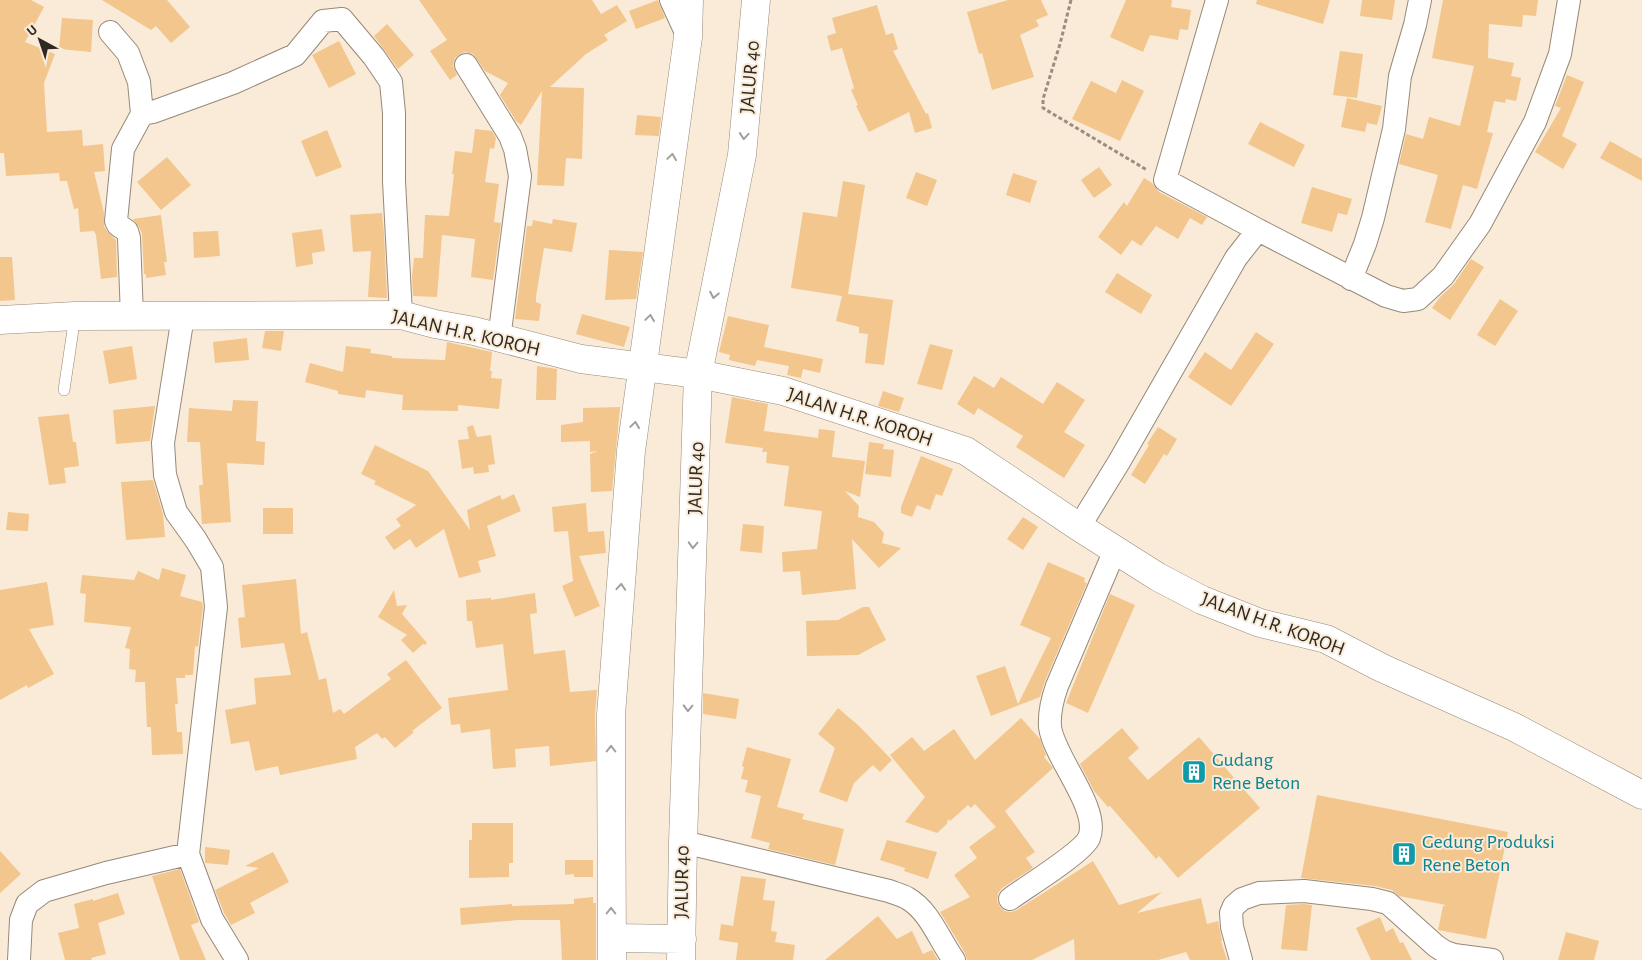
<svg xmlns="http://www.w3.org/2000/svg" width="1642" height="960" font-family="'Alegreya Sans',sans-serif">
	<rect width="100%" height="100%" fill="#faebd8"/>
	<path fill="#f2c68c" d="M0,0H31L44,7L25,42L55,54L44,83L47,132L82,130L83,146L103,144L105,171L94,172L104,213V226L107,231L116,240L117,277L101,279L96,235L94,231L80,232L78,208L74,209L67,181H60L59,173L6,176L4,153H0Z
		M102,0H167L190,27L171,43L156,26L151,30Z
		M419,0H592L601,14L617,5L627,21L604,35L608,40L586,54L550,87L584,88L582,159L566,158L564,186L537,185L542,91L521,125L516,121L500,95L508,83L485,71L473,54L465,52L460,54L455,58L453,66L457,75L450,80L430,51L447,40Z
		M658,0L665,18L636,29L629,11Z
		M1008,0H1041L1048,15L1036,20L1039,26L1020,35L1034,77L992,90L982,53L979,54L967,12Z
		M1126,0H1172L1171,7L1191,10L1188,30L1180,29L1178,40L1150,35L1143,52L1110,37Z
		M1257,0H1330L1323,24L1256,4Z
		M1362,0H1395L1392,20L1360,16Z
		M1443,0H1538L1536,16L1523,15L1522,27L1489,24L1488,58L1514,63L1511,76L1521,78L1516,101L1506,99L1505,103L1494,101L1487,132L1493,133L1477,189L1463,185L1451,229L1425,222L1438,175L1399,164L1406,134L1423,139L1429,117L1460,126L1474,66L1432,58Z
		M877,5L886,35L893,33L898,49L893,51L926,114L928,113L932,128L915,133L909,112L869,132L856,106L858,105L851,90L854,88L842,48L831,51L827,36L836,33L832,18Z
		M62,18L93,20L91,52L59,49Z
		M387,24L414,55L398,69L374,36Z
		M339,41L356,74L329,88L312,55Z
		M1340,51L1363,54L1357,98L1333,95Z
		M1567,75L1584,82L1562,136L1577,144L1563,169L1535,152L1561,108L1555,106Z
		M1122,80L1144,91L1120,141L1072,119L1091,81L1116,93Z
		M1347,98L1382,106L1377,125L1367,123L1365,132L1341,127Z
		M637,115L661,117L659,136L635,135Z
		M1260,122L1305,145L1294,167L1248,144Z
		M475,129L492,131L496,138L494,149L490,148L485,182L499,184L494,222L501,223L493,280L471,277L475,239L442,235L437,297L413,296L412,277L414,258H423L425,215L449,216L454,174H452L455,151L472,153Z
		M327,130L342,167L316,177L301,141Z
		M1610,141L1642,159V181L1600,158Z
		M167,157L191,185L161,210L137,182Z
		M1099,167L1112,185L1094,198L1081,180Z
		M916,172L937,180L927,206L906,198Z
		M1013,173L1037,181L1030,203L1006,195Z
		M1144,178L1152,183L1159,192L1207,217L1202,225L1190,218L1178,239L1156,226L1141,246L1132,240L1121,255L1098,237L1124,202L1127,206Z
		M843,181L865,185L848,294L893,300L884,365L865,363L868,334L859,333V327L836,321L842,296L791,288L803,212L837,217Z
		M1312,187L1352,199L1347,215L1338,213L1332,232L1301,223Z
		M382,213L384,233L387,298L368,297L371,251L353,252L350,215Z
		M161,215L167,262H164L166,275L146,278V274H144L142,234L139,227L133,219Z
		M553,219L577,223L572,252L544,248L536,297V302L541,304L539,321L515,319L527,226H532L533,220L552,224Z
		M322,229L325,251L312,253L313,264L296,267L292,233Z
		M218,231L220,256L194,258L193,232Z
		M609,250L643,252L636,299L605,300Z
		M0,257H12L15,300L0,301Z
		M1471,259L1484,267L1450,320L1432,308L1440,297L1454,284Z
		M1117,273L1152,295L1141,314L1105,292Z
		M1500,299L1518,311L1495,346L1477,335Z
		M582,314L630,327L624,347L576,334Z
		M728,316L769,325L764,347L823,359L820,373L803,369L801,378L787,375L789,366L757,360L755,366L729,360L730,355L719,352Z
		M265,331H284L281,351L262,348Z
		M1256,332L1274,344L1231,406L1188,377L1205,352L1231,370Z
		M247,338L249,360L215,363L213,342Z
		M447,342L492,352L490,371H492L491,378L502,379L499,409L458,405V411L402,410L403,395L366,390L365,398L338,394V391L305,382L310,363L343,372L346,346L371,349L370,353L392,356V358L445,360Z
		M930,344L953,350L942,390L917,384Z
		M132,346L137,379L109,384L103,351Z
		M537,366L557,369L556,400H536Z
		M974,376L994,388L1001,377L1043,404L1057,382L1085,400L1064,432L1085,445L1064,478L1016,447L1023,436L978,408L974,415L957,404Z
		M883,391L904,398L899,412L878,406Z
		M732,397L768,404L764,431L818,438L819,429L835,431L832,457L865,461L860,497L845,491L859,506L858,517L874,522L884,533L882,543L901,548L879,568L852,539L856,589L802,595L800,571L783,572L782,552L817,549L822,511L784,506L789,466L766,463L767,452H762L763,448L725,443Z
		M233,400L258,401L256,441L265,442L264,465L227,463L231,522L202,524L199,485H203L200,442H187L189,408L232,411Z
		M155,406L150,441L116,444L113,410Z
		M620,407L612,491L591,492L590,454L598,451L590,452V441L561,442V425L583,422V408Z
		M69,414L73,442H76L79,466L64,468L66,483L49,485L38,417Z
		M473,425L477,437L491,435L495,464L488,465L489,472L474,474L473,467L462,469L458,440L469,439L467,427Z
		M1158,427L1177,439L1167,456L1164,454L1145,484L1131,475L1149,445L1147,444Z
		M869,442L884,444L883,449L894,450L891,477L865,474Z
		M375,445L428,471L470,530L467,510L500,495L502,500L514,494L521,511L487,526L496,556L478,561L481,572L459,578L444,529L416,548L410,539L394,550L385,537L401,526L396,519L416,505L374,484L376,481L361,474Z
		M921,456L953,469L942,496L936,494L930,510L917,505L912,517L901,513V507Z
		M153,480L163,514L165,537L126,540L121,482Z
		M586,503L588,532L604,531L606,553L579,556L600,606L575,617L562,586L573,581L568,531L554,532L552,507Z
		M263,508H293V534H263Z
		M8,512L29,514L28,531L6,530Z
		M1023,517L1038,527L1023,550L1007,539Z
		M743,524L764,526L762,553L740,551Z
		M1048,562L1085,578L1084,582L1087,583L1045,681L1040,697L991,716L976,676L1005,666L1018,704L1051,638L1020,625Z
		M162,568L186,575L180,596L202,602L203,607L198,647L195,646L193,675H185V678H176L178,704H175L177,732H182L183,754L152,755L151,727H147L145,682H135L136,670L129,669L130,649L125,648L131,627L84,622L86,594L80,593L82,575L134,580L138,571L159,580Z
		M296,579L301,634L307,632L319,680L326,678L333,713L340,709L344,714L391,679L387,674L406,660L442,708L412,731L414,732L395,748L385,737L382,739L377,733L355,747L357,759L280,775L278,766L255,771L249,741L231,744L225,710L256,704L254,678L291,675L284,643L241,648L238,618L245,617L242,585Z
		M47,582L54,625L29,629L54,674L28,688L27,685L0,700V590Z
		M394,590L397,606L407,605L402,614L427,643L425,645L423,644L413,653L401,640L407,635L378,617Z
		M535,593L537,613L530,614L534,654L565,650L570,692L597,690L595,715L596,761L550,766L549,746L515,749L516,767L493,769L490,729L461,733L460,724L451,725L448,698L508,690L503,644L476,648L472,621H467L466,600L491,598V600Z
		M1110,594L1135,605L1088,713L1066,703Z
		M863,607H869L886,640L858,655L807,656L806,621L838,620Z
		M703,693L739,699L736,719L703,714Z
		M838,708L859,726L892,760L880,772L873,765L854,783L847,802L819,792L835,748L818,734Z
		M1021,718L1040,739L1046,755L1044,757L1053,768L1005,811L1035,852L1026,858L1033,868L1002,888L998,893L997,901L1000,907L1004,911L1011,912L1017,910L1093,861L1119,905L1162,892L1137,913L1201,898L1207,924L1218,921L1222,941H1221L1227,960H1190L1186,952L1158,960H1075L1074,939L1032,960H967L965,953L940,912L970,897L954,875L977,858L969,847L996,827L975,804L971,808L968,805L950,821L948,819L947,824L937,833L905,822L925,797L890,755L912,737L924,751L954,729L975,760Z
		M1122,728L1139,748L1128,758L1148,780L1199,737L1260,808L1178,878L1159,856L1156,859L1110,806L1108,807L1094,791L1080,764Z
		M747,747L791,759L777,807L804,814L802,819L844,829L835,865L768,849L770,843L751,838L761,796L745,792L748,780L741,779L744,767L742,766Z
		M1317,795L1508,832L1486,939L1438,930L1443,906L1446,905L1399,896L1392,890L1375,886L1301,878Z
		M472,823H513V863H509V877L469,878V840H472Z
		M887,840L937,852L928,879L904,871L905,868L880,860Z
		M205,847L230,850L228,865L205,863Z
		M0,851L21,874L0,893Z
		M273,852L289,882L250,903L255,913L231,925L224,913L215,890L259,868L245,866Z
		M565,860H593V877H574V874L565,875Z
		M180,869L199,922L191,925L206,960H180L152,876Z
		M741,876L766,879L763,900L775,901L771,931L777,932L775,942L795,945L793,960H736L738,943L719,940L721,924L733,926Z
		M118,893L125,914L98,923L106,954L91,958L92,960H65L58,933L79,928L74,904L93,899V901Z
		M593,897V903H596V960H562L560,920H518L461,925L460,908L512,904V906L574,904V899Z
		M1304,904L1312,905L1307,951L1281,949L1286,905Z
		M878,916L897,939L912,931L923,954L932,950L938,960H825Z
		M1380,917L1386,932L1393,928L1400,943L1403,942L1412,960H1371L1356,928Z
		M1566,932L1599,941L1594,960H1558Z"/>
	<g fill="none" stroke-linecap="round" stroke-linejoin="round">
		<defs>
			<path id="service" d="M64,390L75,316"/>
			<path id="minor" d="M671,0L688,37
				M1217,0L1165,180L1258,230
				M110,32L128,53L139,82L142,114L123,149L116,221L118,225L127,231L129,238L132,316
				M466,65L510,136L515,149L520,176L499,339
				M142,114L153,112L233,83L295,55L323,21L342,19L374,57L391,82L394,113V181L401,315
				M1351,279L1365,244L1373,218L1394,129L1400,76L1415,25L1420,0
				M183,316L163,443L165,475L176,512L196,540L212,567L216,607L188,854L212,919L237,960
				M1079,527L1119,462L1236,258L1258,230L1386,296L1403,301L1418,299L1443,276L1480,224L1535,122L1560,54L1569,0
				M683,842L889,891C894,893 902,895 907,898C930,911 939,940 954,960
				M1010,899C1026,887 1082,853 1089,838C1101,809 1054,758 1050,727C1049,713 1052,700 1057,686L1115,550
				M19,960L21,920L27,904L44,891L106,873L188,854
				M1241,960L1232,927L1231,913L1234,906L1242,899L1259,893L1304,891L1372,899L1388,903L1436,946L1445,952L1454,955L1492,960"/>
			<path id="secondary" d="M0,320L75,316L401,315L435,324L474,331L581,359L698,374L783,391L966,451L1079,527L1158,577L1202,600L1260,623L1326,639L1382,668L1514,727L1642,795"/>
			<path id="trunk" d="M612,938L682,939
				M612,960L611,715L631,451L688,37L689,0
				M681,960L683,842L698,374L742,155L756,0"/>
		</defs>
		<use href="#service" stroke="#968978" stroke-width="12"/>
		<use href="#minor" stroke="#968978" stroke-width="24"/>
		<use href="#secondary" stroke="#968978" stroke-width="29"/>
		<use href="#trunk" stroke="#968978" stroke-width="29"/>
		<path stroke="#988e81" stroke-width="3" stroke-dasharray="4 2.5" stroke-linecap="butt" d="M1071,0L1060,44L1043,99V108L1147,170"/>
		<use href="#service" stroke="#fff" stroke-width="11"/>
		<use href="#minor" stroke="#fff" stroke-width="22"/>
		<use href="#secondary" stroke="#fff" stroke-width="28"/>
		<use href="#trunk" stroke="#fff" stroke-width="28"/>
	</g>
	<defs><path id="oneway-chevron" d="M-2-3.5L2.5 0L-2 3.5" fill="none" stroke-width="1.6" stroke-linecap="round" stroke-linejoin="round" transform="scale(1.25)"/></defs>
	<g stroke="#a19f9c">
		<use href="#oneway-chevron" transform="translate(744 136) rotate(95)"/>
		<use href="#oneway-chevron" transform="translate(672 157) rotate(-82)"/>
		<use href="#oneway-chevron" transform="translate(714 295) rotate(101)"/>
		<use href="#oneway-chevron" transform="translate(650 318) rotate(-82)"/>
		<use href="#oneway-chevron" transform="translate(635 425) rotate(-82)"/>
		<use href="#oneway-chevron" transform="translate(693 545) rotate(92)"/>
		<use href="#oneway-chevron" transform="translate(621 587) rotate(-86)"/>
		<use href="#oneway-chevron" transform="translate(688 708) rotate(92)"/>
		<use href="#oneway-chevron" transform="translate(611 749) rotate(-90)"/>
		<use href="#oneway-chevron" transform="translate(611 911) rotate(-90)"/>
	</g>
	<defs>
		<symbol id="building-square" viewBox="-11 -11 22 22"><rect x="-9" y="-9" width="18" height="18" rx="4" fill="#0f9aa8" stroke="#faebd8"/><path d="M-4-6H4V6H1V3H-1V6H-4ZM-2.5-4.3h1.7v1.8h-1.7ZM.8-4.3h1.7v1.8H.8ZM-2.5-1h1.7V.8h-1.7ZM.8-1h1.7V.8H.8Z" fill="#fff"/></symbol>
	</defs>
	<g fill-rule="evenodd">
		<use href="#building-square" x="1180" y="758" width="28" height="28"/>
		<use href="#building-square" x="1390" y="840" width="28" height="28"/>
	</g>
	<g text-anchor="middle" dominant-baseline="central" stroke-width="4" stroke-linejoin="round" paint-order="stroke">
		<g font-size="20" fill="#2e2922" stroke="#faebd8">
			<text transform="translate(750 77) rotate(-85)">JALUR 40</text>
			<text transform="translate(466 333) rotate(13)">JALAN H.R. KOROH</text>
			<text transform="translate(860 417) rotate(18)">JALAN H.R. KOROH</text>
			<text transform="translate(696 478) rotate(-88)">JALUR 40</text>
			<text transform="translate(1273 624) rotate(20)">JALAN H.R. KOROH</text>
			<text transform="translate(682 882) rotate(-89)">JALUR 40</text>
		</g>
		<g font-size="20" fill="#0d838f" stroke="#faebd8" text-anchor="start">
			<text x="1212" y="760">Gudang<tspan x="1212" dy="23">Rene Beton</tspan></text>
			<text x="1422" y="842">Gedung Produksi<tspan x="1422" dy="23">Rene Beton</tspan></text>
		</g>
	</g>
	<g transform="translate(40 40) rotate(320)" stroke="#faebd8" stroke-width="4" paint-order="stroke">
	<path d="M0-4L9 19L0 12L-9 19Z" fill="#2e2922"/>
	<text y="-8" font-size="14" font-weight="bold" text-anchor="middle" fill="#2e2922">U</text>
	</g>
</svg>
